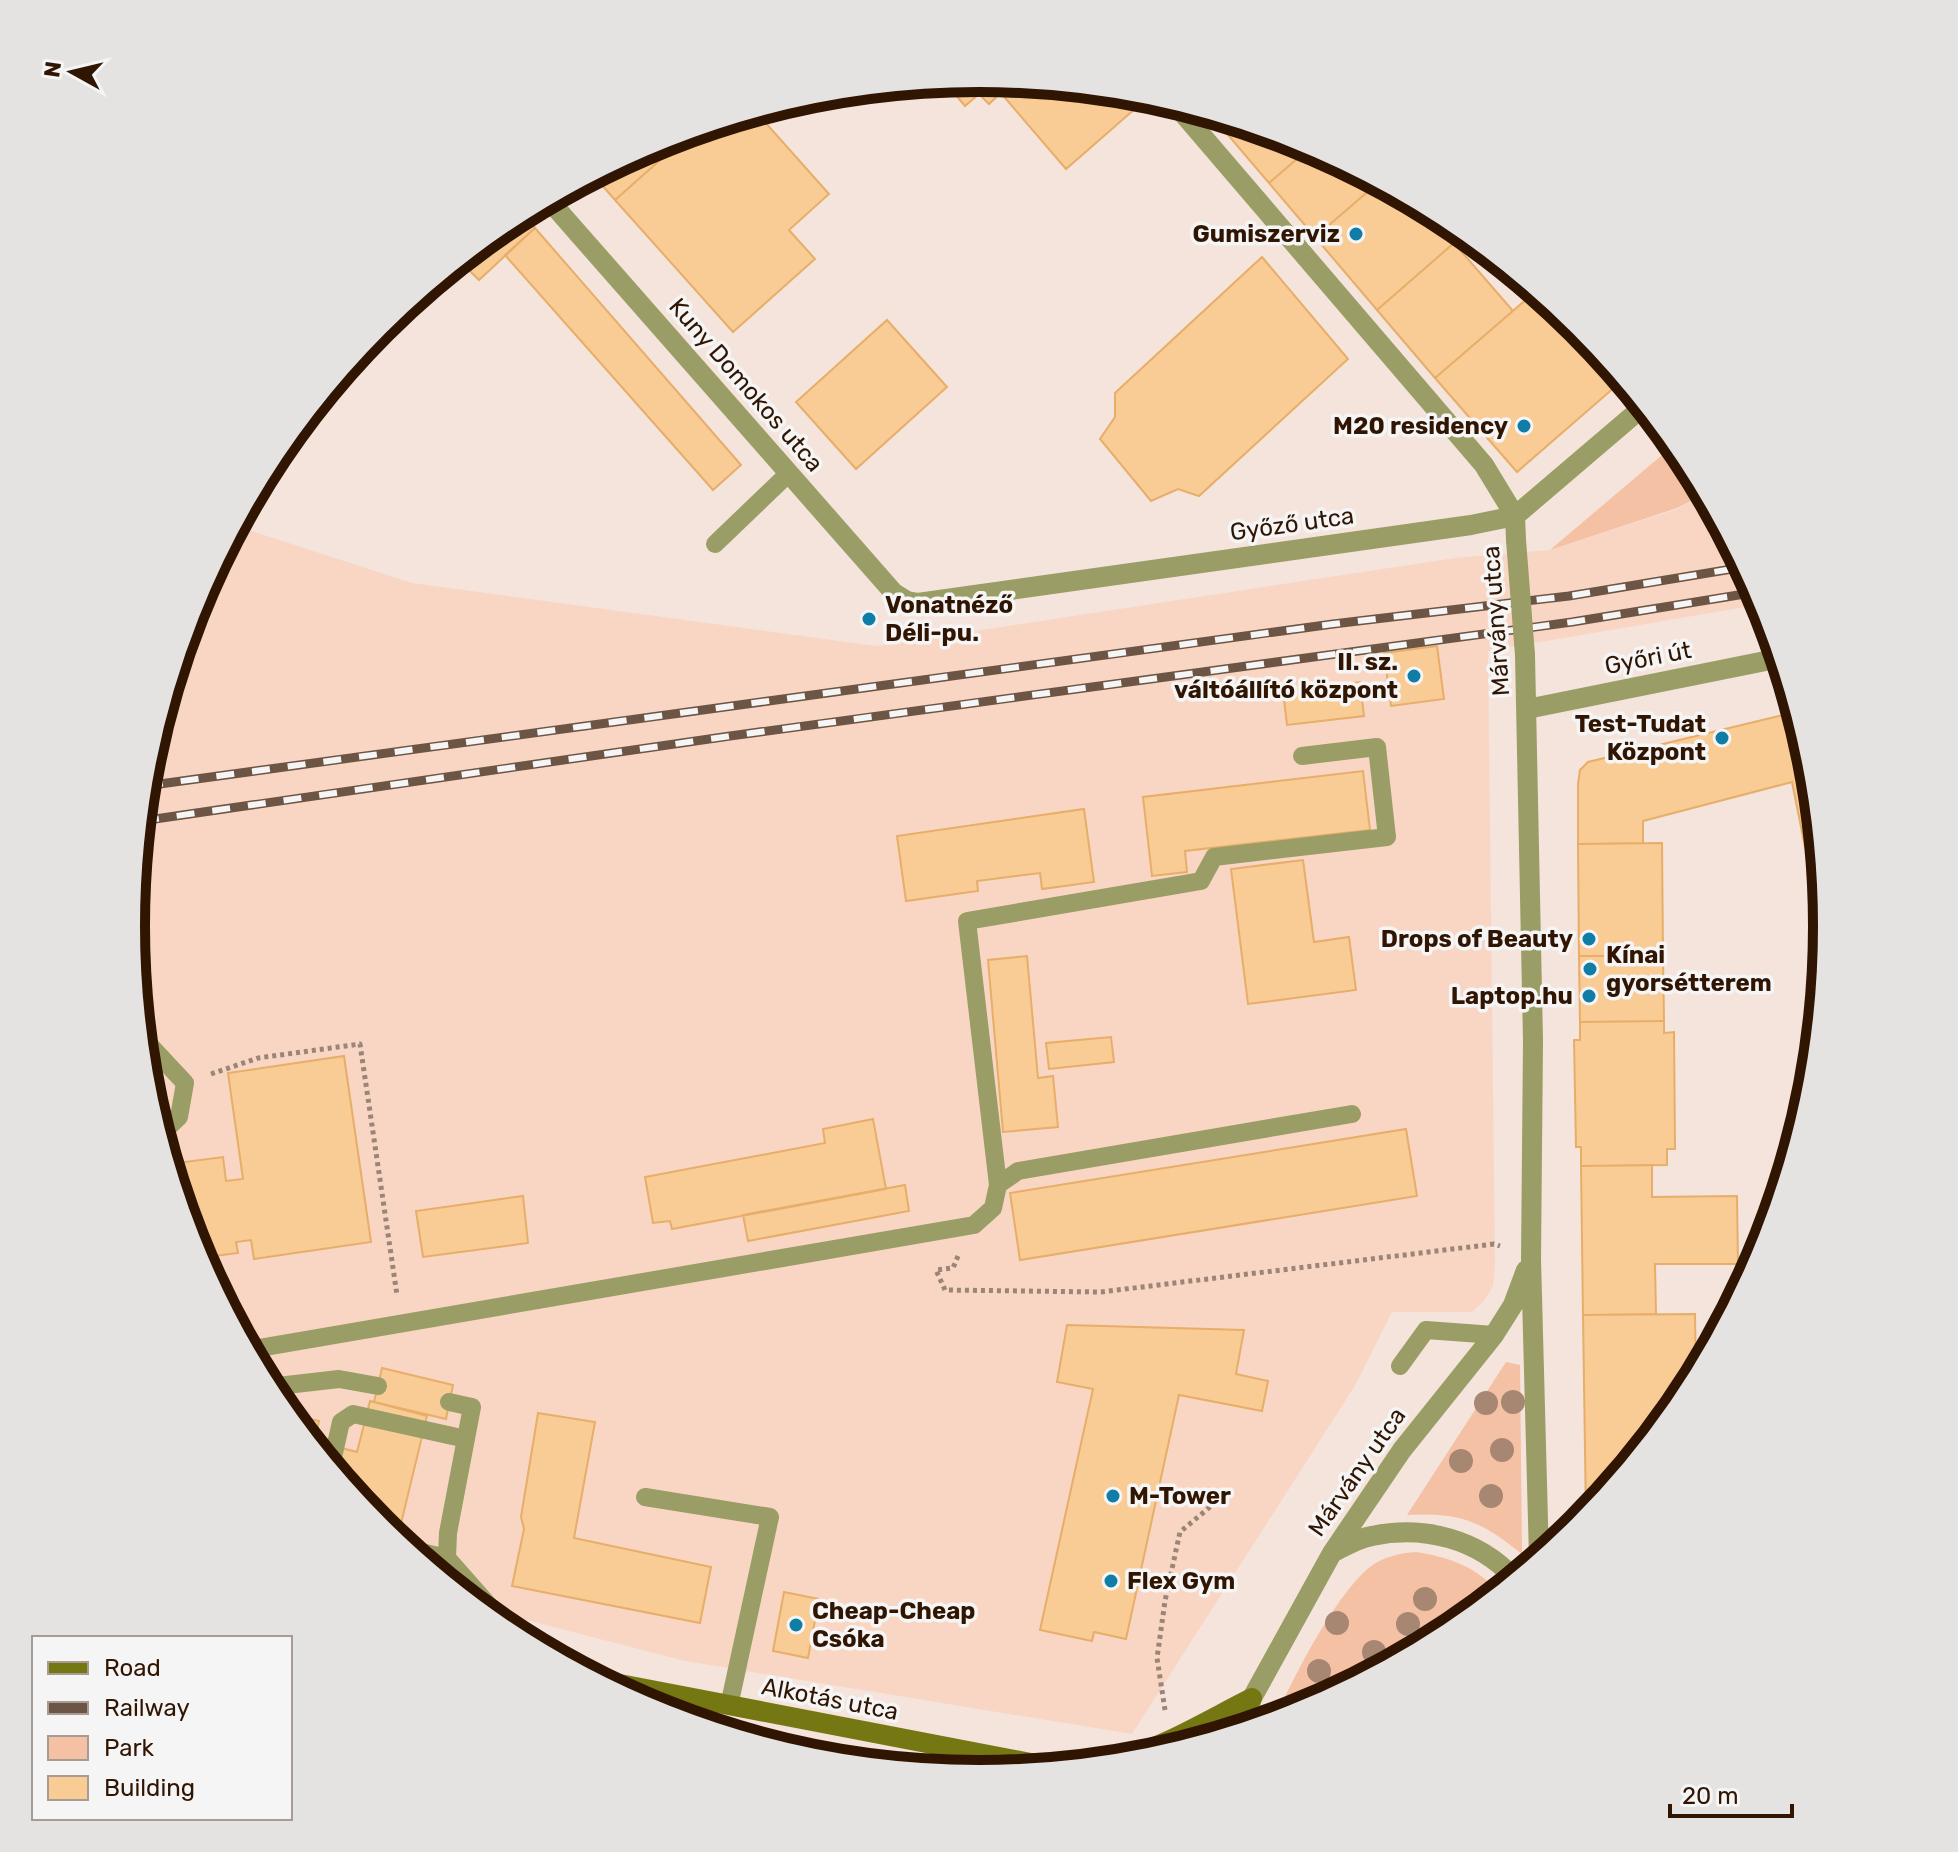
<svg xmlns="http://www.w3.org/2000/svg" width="1958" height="1852" font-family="Rubik,sans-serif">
	<rect width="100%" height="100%" fill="#f4e4db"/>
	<path fill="#f9d6c3" d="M1705,494L1763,604L1488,651L1495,1265L1493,1286L1484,1301L1472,1312H1392L1356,1384L1132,1734L685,1661L480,1608L379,1525L274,1397L195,1250L147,1091L131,926L147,760L196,601L236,526L412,583L876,646L1455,558L1550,550L1677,509Z"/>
	<path fill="#f5c1a4" d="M1675,444L1684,455L1705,494L1677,508L1550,550Z
		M1506,1362L1520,1365L1522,1554C1480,1521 1461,1512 1407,1515Z
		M1416,1552C1448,1557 1476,1566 1498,1592L1450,1631L1303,1710L1275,1718C1294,1677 1335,1595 1370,1567C1383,1557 1400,1553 1416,1552Z"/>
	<path fill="#f9cb95" stroke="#e6ae69" stroke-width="2" d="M979,78L1013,81L989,104L979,94L965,106L944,81Z
		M1013,81L1122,92L1136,108L1066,169L1000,92Z
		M756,112L829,194L789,230L815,259L733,332L615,200L693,131L700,129L710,141L736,118Z
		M1231,121L1304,143L1311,147L1269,183L1222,128Z
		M681,134L685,138L615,200L593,175L655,142Z
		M1311,147L1378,183L1315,237L1269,183Z
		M1378,183L1423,206L1454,243L1377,310L1315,237Z
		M522,214L535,228L479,280L464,265L444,284L438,278L508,221Z
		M535,228L741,465L713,490L505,255Z
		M1454,243L1513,311L1435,378L1377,310Z
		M1262,257L1348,359L1199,496L1178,489L1151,501L1100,439L1115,417V393Z
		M1536,291L1579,327L1623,380L1517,472L1435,378Z
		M887,320L947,387L856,469L796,402Z
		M1437,646L1444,699L1391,706L1384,653Z
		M1360,682L1364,716L1287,725L1283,691Z
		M1796,712L1811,761L1819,848L1805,847L1792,782L1643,821V843L1578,844V784L1580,770L1588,762Z
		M1363,771L1370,830L1185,851L1187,872L1152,876L1143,797Z
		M1084,809L1094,882L1042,889L1040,873L977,881L978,891L906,901L897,836Z
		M1662,843L1663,956H1579L1578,844Z
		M1303,860L1314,942L1349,937L1356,990L1248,1004L1231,869Z
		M1027,956L1038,1078L1053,1076L1058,1127L1003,1132L988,960Z
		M1579,956H1663L1664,1021L1580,1022Z
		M1664,1021V1033L1674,1032L1675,1149H1667V1165L1581,1166V1147H1576L1574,1040H1580V1022Z
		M1111,1037L1114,1062L1049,1069L1046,1043Z
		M344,1056L371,1242L254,1259L251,1240L236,1242L238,1253L200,1258L169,1164L223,1157L226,1181L243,1179L228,1073Z
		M873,1119L886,1189L672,1229L670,1221L653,1223L645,1177L825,1143L823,1129Z
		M1406,1129L1417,1196L1020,1260L1010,1193Z
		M1652,1165V1197L1737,1196L1738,1264H1655L1656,1314L1583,1315L1581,1166Z
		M905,1185L909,1211L748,1241L743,1215Z
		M523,1196L528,1243L423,1257L416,1211Z
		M1695,1314L1696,1375L1684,1398L1586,1517L1583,1315Z
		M1067,1325L1244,1330L1236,1374L1268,1381L1262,1411L1179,1395L1126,1639L1094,1632L1092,1641L1040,1630L1093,1389L1057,1382Z
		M382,1368L453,1385L446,1419L374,1402Z
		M370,1401L427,1416L397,1540L379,1525L313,1445L314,1441L357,1452Z
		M538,1413L595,1422L574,1538L711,1567L700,1623L512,1586L524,1529L521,1517Z
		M288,1414L319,1421L313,1445Z
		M784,1592L819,1599L808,1658L773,1651Z"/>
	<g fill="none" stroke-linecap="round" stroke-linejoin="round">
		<path stroke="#9b8578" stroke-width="5" stroke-dasharray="4 4" stroke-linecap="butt" d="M211,1074L258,1058L360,1044L397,1295
			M958,1256L953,1268L936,1270L945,1290L1101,1292L1494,1244L1500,1246
			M1139,1581L1167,1587
			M1165,1710L1157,1658L1165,1601L1180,1532L1228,1492"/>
		<path stroke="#9a9d65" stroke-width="18" d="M715,544L789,473
			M142,1037L185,1083L179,1117L160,1135
			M998,1185L1018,1171L1352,1114
			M248,1350L974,1225L993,1208L998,1185L967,921L1201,881L1214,857L1387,837L1377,747L1302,756
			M1400,1366L1426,1330L1494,1335
			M269,1387L339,1379L378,1386
			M331,1466L341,1422L353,1414L466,1439
			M645,1497L770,1517L729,1706
			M408,1549L447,1558L515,1635
			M447,1558L448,1533L472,1407L449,1402"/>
		<path stroke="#9a9d65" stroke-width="20" d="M548,199L894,593L907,601L918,603L1471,525L1515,516L1484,465L1174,103
			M1527,709L1780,658"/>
		<path stroke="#9a9d65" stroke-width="20" d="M1516,540L1515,516L1644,406
			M1525,655L1533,1041L1531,1259L1539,1558
			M1332,1553C1344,1547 1358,1538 1372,1536C1424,1525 1478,1539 1514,1578
			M1245,1727L1252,1698L1332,1553L1402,1450L1494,1335L1513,1305L1526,1270"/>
		<path stroke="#757812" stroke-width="20" d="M599,1680L1051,1767
			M1118,1760C1166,1746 1208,1720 1252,1698"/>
		<defs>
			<path id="rail" d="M145,786L1333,624L1569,596L1744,567
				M141,821L730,736L1572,622L1757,592"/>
		</defs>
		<use href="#rail" stroke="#6d5545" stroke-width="9"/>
		<use href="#rail" stroke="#f5f5f5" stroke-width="6" stroke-dasharray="18" stroke-linecap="butt"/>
		<path stroke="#9a9d65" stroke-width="20" d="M1516,540L1525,655"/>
	</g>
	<g fill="#a88772">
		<circle cx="1513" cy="1402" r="12"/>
		<circle cx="1486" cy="1403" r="12"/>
		<circle cx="1502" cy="1450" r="12"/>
		<circle cx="1461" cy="1461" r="12"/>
		<circle cx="1491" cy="1496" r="12"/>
		<circle cx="1425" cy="1599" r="12"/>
		<circle cx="1337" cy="1623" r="12"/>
		<circle cx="1408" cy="1624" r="12"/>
		<circle cx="1374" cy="1652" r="12"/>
		<circle cx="1319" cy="1671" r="12"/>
	</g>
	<g fill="#0f7da6" stroke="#f5f5f5" stroke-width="3">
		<circle cx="1356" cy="234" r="8"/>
		<circle cx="1524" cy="426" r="8"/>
		<circle cx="869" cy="619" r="8"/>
		<circle cx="1414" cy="676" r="8"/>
		<circle cx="1722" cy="738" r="8"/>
		<circle cx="1589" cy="939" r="8"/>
		<circle cx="1590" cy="969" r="8"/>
		<circle cx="1589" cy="996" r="8"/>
		<circle cx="1113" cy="1496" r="8"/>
		<circle cx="1111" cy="1581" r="8"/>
		<circle cx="796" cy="1625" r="8"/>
	</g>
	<g text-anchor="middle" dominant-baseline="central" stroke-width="7" stroke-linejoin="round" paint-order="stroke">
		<g font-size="24" font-weight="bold" fill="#311503" stroke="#f5f5f5" text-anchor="end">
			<text x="1340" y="234">Gumiszerviz</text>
			<text x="1508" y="426">M20 residency</text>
			<text x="885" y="605" text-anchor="start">Vonatnéző<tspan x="885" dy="28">Déli-pu.</tspan></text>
			<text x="1398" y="662">II. sz.<tspan x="1398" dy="28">váltóállító központ</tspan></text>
			<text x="1706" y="724">Test-Tudat<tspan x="1706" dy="28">Központ</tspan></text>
			<text x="1573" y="939">Drops of Beauty</text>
			<text x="1606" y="955" text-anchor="start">Kínai<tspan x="1606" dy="28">gyorsétterem</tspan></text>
			<text x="1573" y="996">Laptop.hu</text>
			<text x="1129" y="1496" text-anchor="start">M-Tower</text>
			<text x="1127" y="1581" text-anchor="start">Flex Gym</text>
			<text x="812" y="1611" text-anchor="start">Cheap-Cheap<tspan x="812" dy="28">Csóka</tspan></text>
		</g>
		<g font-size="24" fill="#311503" stroke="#f5f5f5">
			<text transform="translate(746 385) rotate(49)">Kuny Domokos utca</text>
			<text transform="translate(1292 524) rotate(-8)">Győző utca</text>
			<text transform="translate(1496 621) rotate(-94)">Márvány utca</text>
			<text transform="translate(1648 658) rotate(-11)">Győri út</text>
			<text transform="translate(1357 1472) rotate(-55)">Márvány utca</text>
			<text transform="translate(830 1699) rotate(11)">Alkotás utca</text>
		</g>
	</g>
	<path d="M0 0H1958V1852H0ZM145 926a834 834 0 1 1 1668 0a834 834 0 1 1-1668 0Z" fill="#e5e3e2" fill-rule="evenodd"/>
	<path fill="none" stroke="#311503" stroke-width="10" d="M145 926a834 834 0 1 1 1668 0a834 834 0 1 1-1668 0Z"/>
	<rect x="32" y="1636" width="260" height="184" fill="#f5f5f5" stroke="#a79b94" stroke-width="2"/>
	<rect x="48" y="1662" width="40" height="12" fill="#757812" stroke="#a79b94" stroke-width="2"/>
	<text x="104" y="1676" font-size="24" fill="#311503">Road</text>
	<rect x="48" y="1702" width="40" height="12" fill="#6d5545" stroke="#a79b94" stroke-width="2"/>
	<text x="104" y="1716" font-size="24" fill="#311503">Railway</text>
	<rect x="48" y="1736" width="40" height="24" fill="#f5c1a4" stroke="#a79b94" stroke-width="2"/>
	<text x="104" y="1756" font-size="24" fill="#311503">Park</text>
	<rect x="48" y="1776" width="40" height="24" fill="#f9cb95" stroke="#a79b94" stroke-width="2"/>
	<text x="104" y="1796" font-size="24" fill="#311503">Building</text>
	<g transform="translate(72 72) rotate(278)" stroke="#f5f5f5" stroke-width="6" paint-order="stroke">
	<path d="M0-6L14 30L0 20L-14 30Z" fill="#311503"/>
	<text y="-12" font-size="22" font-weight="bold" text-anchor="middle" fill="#311503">N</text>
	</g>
	<path d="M1670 1804v12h122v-12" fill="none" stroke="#311503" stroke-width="4"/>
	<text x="1682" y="1804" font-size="24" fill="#311503" stroke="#f5f5f5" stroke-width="6" paint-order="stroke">20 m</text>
</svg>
